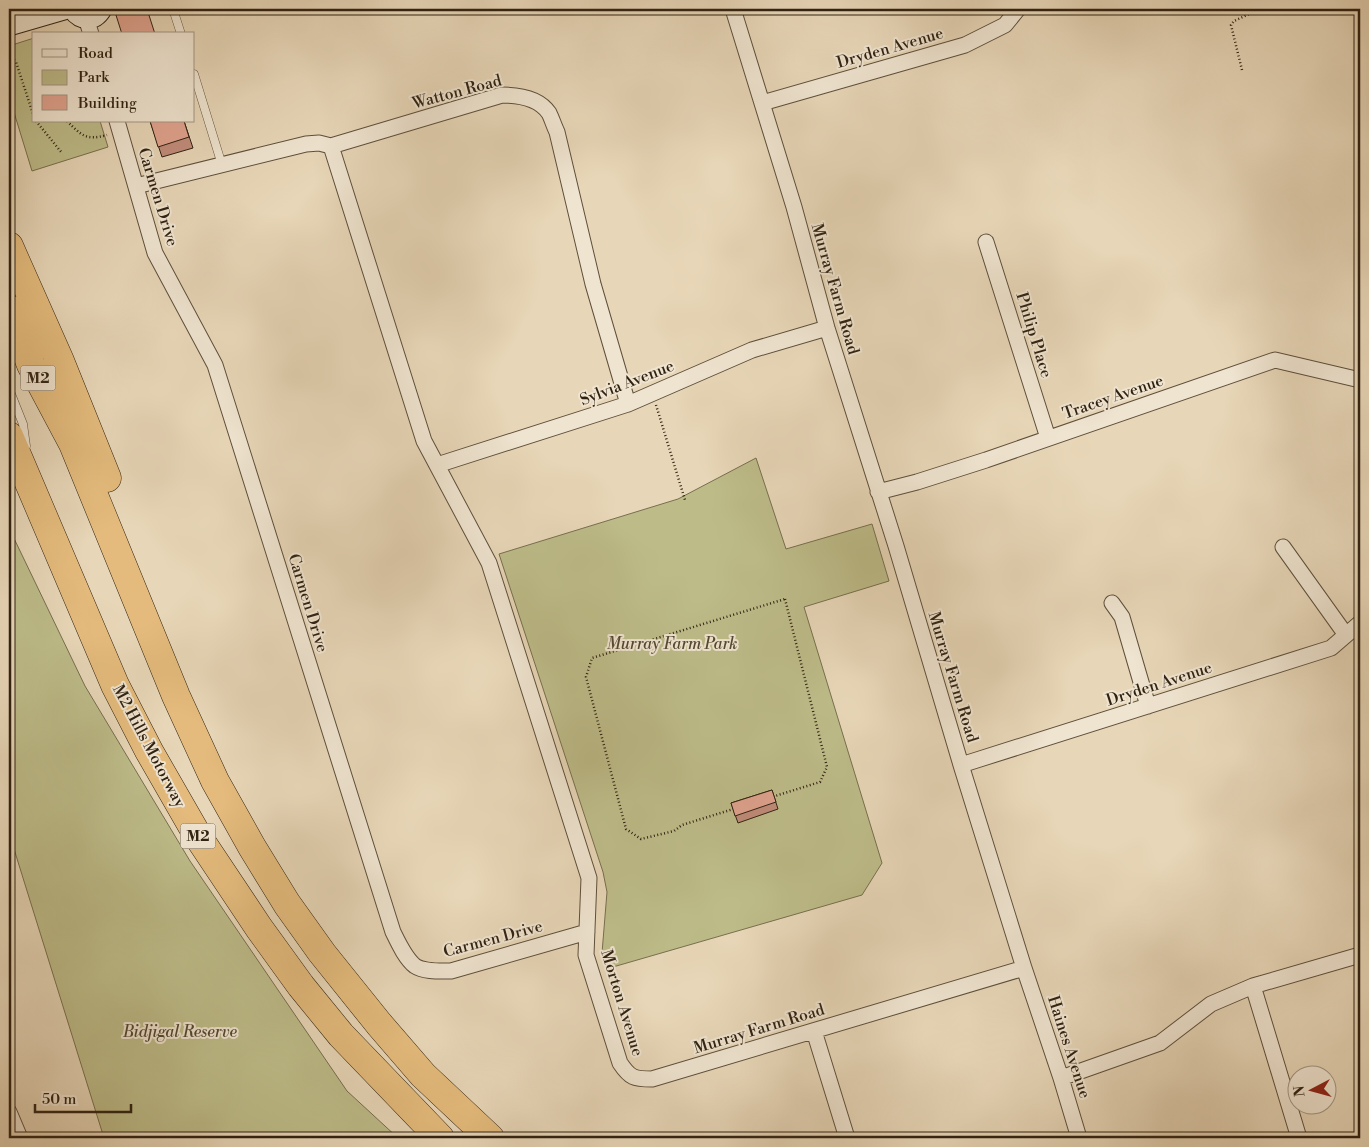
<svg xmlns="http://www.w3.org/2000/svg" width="1369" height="1147" font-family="'Libre Bodoni',serif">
	<rect width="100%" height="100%" fill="#e7d6b7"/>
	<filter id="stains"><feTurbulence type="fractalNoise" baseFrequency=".004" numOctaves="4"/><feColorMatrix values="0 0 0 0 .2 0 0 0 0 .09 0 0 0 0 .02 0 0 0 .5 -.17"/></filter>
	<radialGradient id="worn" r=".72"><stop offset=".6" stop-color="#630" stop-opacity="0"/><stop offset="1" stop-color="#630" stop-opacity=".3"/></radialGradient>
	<path fill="#bdbc89" stroke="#766f4e" d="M34,38V121H100L108,147L32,171L9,96V46Z
		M756,458L786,549L872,524L889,581L804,607L882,863L862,895L606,969L602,953L607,892L603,872L499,554L678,499Z
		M9,528L85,686L190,861L347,1091L398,1138H104L9,833Z"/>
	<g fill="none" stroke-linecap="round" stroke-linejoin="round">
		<defs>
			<path id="lane" d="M173,9L181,34
				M194,74L222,165
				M9,389L23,424L26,446"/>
			<path id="street" d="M733,9L794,207L827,328L896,546L961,765L1024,968L1061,1078L1079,1138
				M86,18L91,34
				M762,103L965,45L1005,25L1018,9
				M117,121L155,253L215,365L393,932C398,942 405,958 415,966C424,972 440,971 451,971L587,932
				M331,146L424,441L489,563L589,878L586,955L620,1063C630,1078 634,1079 652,1079L1024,968
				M136,186L306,144L319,143L331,146L502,95C518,95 539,98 549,113C552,119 554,126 557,132L593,284L628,404
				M986,242L1048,438
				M437,465L628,404L752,350L827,328
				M878,492L917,482L986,460L1275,360L1360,380
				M1283,547L1346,635
				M1112,603L1122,617L1148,706
				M961,765L1331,648L1360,623
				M1253,986L1299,1138
				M814,1031L847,1138
				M1061,1078L1160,1043L1211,1004L1253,986L1360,955
				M9,1112L20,1138"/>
			<path id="secondary" d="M73,9C81,20 94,21 101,9
				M9,25L64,9"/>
			<path id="highway" d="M9,246L60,361L107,478
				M9,309L31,365L73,444L176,696L215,781L252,847L287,904L322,953L379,1024L423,1075L490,1138
				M9,436L115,685L149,751L199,838L259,928L301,986L341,1035L440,1138"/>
		</defs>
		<use href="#lane" stroke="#5e4f3b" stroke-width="9"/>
		<use href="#street" stroke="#5e4f3b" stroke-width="17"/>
		<use href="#secondary" stroke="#302212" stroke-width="23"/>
		<use href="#highway" stroke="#302212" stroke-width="29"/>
		<path stroke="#302212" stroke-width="2.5" stroke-dasharray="1 2.5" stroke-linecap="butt" d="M9,55L16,62L34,117
			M1242,70L1231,25L1234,21L1260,9
			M36,121L62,153
			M67,121C81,135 86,141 107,135
			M656,405L685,500
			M785,599L827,767L820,782L682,825L674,831L641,839L626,829L586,677L592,658Z"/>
		<use href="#lane" stroke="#efe4d0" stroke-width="8"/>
		<use href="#street" stroke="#efe4d0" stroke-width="15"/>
		<use href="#secondary" stroke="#efe4d0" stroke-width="21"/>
		<use href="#highway" stroke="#e4bb7c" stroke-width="28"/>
	</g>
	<path fill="#c18c7b" stroke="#302212" d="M150,121H184L193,148L162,157Z
		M772,790L778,809L738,823L731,803Z"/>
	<path fill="#e0a38f" stroke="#302212" d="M128,9H147L155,34H122L115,12Z
		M150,121H184L189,137L158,147Z
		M772,790L776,802L735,816L731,803Z"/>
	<g text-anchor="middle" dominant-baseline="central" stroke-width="4" stroke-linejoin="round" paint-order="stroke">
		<g fill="#efe4d0" stroke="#695c4b" stroke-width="1">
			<rect x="20.5" y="365.5" width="35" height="25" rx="4"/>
			<rect x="180.5" y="823.5" width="35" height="25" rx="4"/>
		</g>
		<g font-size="15" font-weight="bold" fill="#302212">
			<text x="38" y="378">M2</text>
			<text x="198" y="836">M2</text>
		</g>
		<g font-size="16" fill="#302212" stroke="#efe4d0">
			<text transform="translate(890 48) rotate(-16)">Dryden Avenue</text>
			<text transform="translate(457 92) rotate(-15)">Watton Road</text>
			<text transform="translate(158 197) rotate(73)">Carmen Drive</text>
			<text transform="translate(835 289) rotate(74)">Murray Farm Road</text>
			<text transform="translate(1034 335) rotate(73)">Philip Place</text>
			<text transform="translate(627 383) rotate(-21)">Sylvia Avenue</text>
			<text transform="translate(1113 397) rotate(-19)">Tracey Avenue</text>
			<text transform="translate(308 603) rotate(73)">Carmen Drive</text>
			<text transform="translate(953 677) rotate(73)">Murray Farm Road</text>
			<text transform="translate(1159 684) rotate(-18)">Dryden Avenue</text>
			<text transform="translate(149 746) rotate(62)">M2 Hills Motorway</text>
			<text transform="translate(493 939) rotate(-15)">Carmen Drive</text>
			<text transform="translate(622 1003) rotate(73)">Morton Avenue</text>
			<text transform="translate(759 1029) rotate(-17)">Murray Farm Road</text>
			<text transform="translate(1069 1047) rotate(72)">Haines Avenue</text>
		</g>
		<g font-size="16" font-style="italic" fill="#534830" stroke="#efe4d0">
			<text x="672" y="644">Murray Farm Park</text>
			<text x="180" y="1032">Bidjigal Reserve</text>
		</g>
	</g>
	<rect width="1369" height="1147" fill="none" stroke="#e7d6b7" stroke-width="30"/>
	<rect x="10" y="10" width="1349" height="1127" fill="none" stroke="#302212" stroke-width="2.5"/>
	<rect x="15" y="15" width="1339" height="1117" fill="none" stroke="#302212"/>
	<rect x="32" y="32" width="162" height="90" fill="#efe4d0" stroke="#a39684"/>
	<rect x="42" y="49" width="25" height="8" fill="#efe4d0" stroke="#a39684"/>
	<text x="78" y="58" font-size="15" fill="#302212">Road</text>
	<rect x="42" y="70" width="25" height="15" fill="#bdbc89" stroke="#a39684"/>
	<text x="78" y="82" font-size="15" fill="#302212">Park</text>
	<rect x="42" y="95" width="25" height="15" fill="#e0a38f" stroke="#a39684"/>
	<text x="78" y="108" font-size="15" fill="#302212">Building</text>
	<g transform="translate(1312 1090) rotate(264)"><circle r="24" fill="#efe4d0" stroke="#a39684"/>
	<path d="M0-4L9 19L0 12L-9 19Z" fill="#8f2418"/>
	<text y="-8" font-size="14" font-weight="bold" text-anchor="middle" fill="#302212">N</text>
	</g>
	<path d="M35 1104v8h96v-8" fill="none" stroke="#302212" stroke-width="2.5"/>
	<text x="42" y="1104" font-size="15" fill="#302212" stroke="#efe4d0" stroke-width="4" paint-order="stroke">50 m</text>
	<rect width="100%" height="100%" filter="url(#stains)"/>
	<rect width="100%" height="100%" fill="url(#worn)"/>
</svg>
